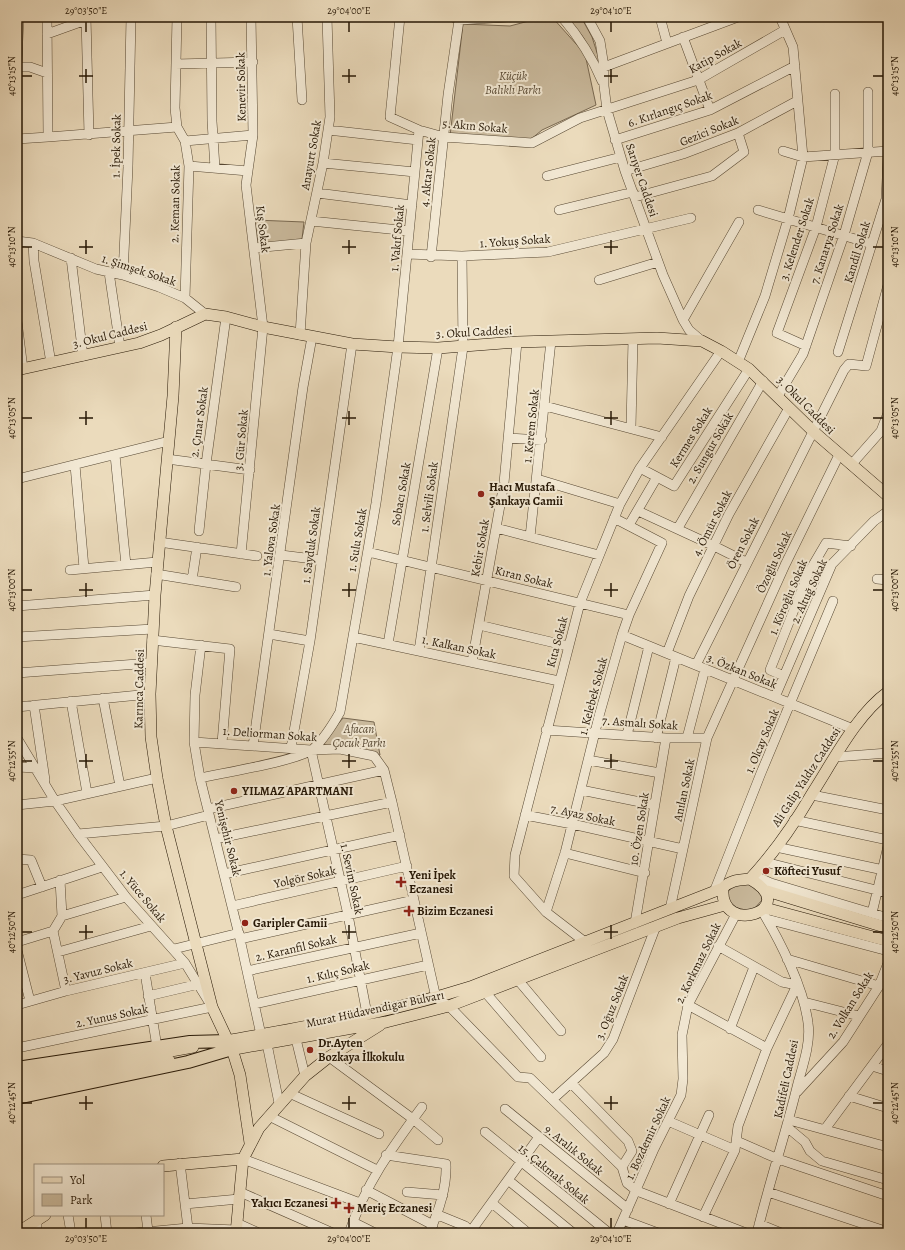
<svg xmlns="http://www.w3.org/2000/svg" width="905" height="1250" font-family="Alegreya,serif">
	<rect width="100%" height="100%" fill="#ebdbbc"/>
	<filter id="stains"><feTurbulence type="fractalNoise" baseFrequency=".005" numOctaves="4"/><feColorMatrix values="0 0 0 0 .2 0 0 0 0 .09 0 0 0 0 .02 0 0 0 .5 -.17"/></filter>
	<radialGradient id="worn" r=".72"><stop offset=".6" stop-color="#630" stop-opacity="0"/><stop offset="1" stop-color="#630" stop-opacity=".3"/></radialGradient>
	<path fill="#caba9d" stroke="#786851" d="M544,17H552L585,54L596,105L542,130L530,140L450,136L463,24L510,26Z
		M567,17H581L592,37L600,62L598,63L583,37Z
		M255,220L304,222L302,239L298,241L258,244Z
		M343,718L374,722L380,755L325,745L323,742Z
		M749,884L760,889L762,900L754,909L742,911L730,904L727,892C732,884 740,885 749,884Z"/>
	<g fill="none" stroke-linecap="round" stroke-linejoin="round">
		<defs>
			<path id="minor" d="M86,17L89,135
				M177,17L175,108L177,127L185,141L189,166L185,298
				M211,17L212,121L215,168
				M297,17L302,100
				M400,17L390,117L419,130L444,137L532,143L580,118L698,80L785,30
				M453,17L459,20L512,17
				M562,17C579,37 592,57 602,81
				M587,17L600,41L604,67V86L607,110L625,171L663,275L683,320L689,330L702,341
				M660,17L667,43
				M47,34L86,20
				M683,37L710,110
				M176,64L253,62
				M17,66L19,17
				M17,67H30L47,73
				M604,67L738,17
				M328,130L418,140
				M48,137L177,127
				M17,139L48,137L47,17
				M615,140L710,110L795,66
				M185,141L253,135L251,17
				M783,151L803,157L888,151
				M323,163L415,172
				M189,166L248,171
				M625,171L683,154L738,133L797,101
				M547,176L621,157
				M317,193L412,205
				M635,197L712,176L744,152L738,133
				M559,210L633,192
				M758,210L872,244
				M311,221L409,231
				M17,241L33,243L96,269L123,275L159,287L185,298L205,314
				M33,243L34,261L51,363
				M254,248L306,243L323,163L330,117L327,17
				M407,254L462,256L548,252L691,218
				M431,257L448,95L459,20
				M71,258L83,356
				M109,272L120,347
				M123,275L128,167L131,17
				M599,280L658,262
				M683,320L739,222
				M17,321L23,369
				M300,335L306,243
				M806,346L777,333L816,227L835,154V94
				M838,352L886,199L888,157
				M738,362L765,296L788,219L803,157L793,47L780,17
				M778,396L803,354L844,235L868,152V92
				M545,406L662,437
				M631,427L633,339
				M508,438L542,440
				M115,455L126,565
				M167,459L250,470
				M75,465L84,568
				M851,465L881,431L888,413
				M640,468L674,486L749,369
				M17,479L169,441
				M537,479L620,504
				M638,511L714,546L746,562
				M629,525L657,477
				M496,528L599,555
				M678,528L763,381
				M199,531L206,464L226,317
				M530,537L551,341
				M159,542L257,556
				M368,552L629,615
				M241,554L263,327L246,185L253,135
				M281,555L321,560
				M70,570L157,562
				M156,574L236,587
				M877,579L888,580
				M192,580L197,547
				M17,606L155,595
				M479,625L568,646
				M269,634L310,641
				M622,635L853,729
				M17,637L153,629
				M353,637L559,681
				M152,640L230,649L222,743
				M388,644L438,348
				M201,645L195,695L194,742L200,778L240,939L261,1035
				M419,651L463,347L462,256
				M667,653L689,596L729,514L789,408
				M472,662L504,483L517,342
				M696,665L844,370L849,364L866,366L888,285
				M17,673L151,663
				M784,676L770,670L809,572L826,543L851,546
				M775,697L832,564L874,521L888,511
				M103,698L120,786
				M71,701L87,793
				M34,705L45,780
				M17,707L150,694
				M546,730L666,738H707
				M627,735L649,646
				M17,738L55,801L78,834L126,897L185,963L212,1007L17,1048
				M656,738L676,657
				M687,738L705,669
				M194,742L311,750L340,749L374,756L384,770L392,802L436,998L449,1006L518,1077L530,1078L622,1167L627,1183L637,1191L746,1233
				M253,746L303,387L312,337
				M291,748L310,641L352,344
				M311,750L348,915L367,1014
				M835,757L888,753
				M588,760L660,773
				M17,767L36,768
				M200,778C222,773 298,761 313,749C324,739 332,726 340,712L376,503L398,347L419,130
				M581,790L655,805
				M812,795L888,810
				M17,805L55,801L157,778
				M208,809L384,770
				M525,815L572,824L683,849
				M794,820L888,840
				M78,834L166,826L209,815
				M215,839L392,802
				M776,847L888,871
				M565,853L645,873
				M17,859L31,860L42,887
				M765,862L888,893
				M224,874L400,835
				M753,875L771,883L888,918
				M60,880L62,916
				M714,892L761,773L833,601
				M17,895L102,867
				M232,906L407,866
				M670,909L707,738L785,565L839,455
				M546,912L565,853L599,716L622,635L629,615L662,543L614,518
				M872,913L888,846
				M767,919L888,951
				M635,923L666,738
				M53,931L66,991
				M240,939L414,900
				M17,942L53,931L62,916L126,897
				M585,942L546,912L514,876L515,855L580,603L620,504L640,468L721,351
				M718,946L782,982L797,985L767,1048L738,1126L735,1150
				M174,949L239,933
				M17,950L30,1001
				M58,952L151,926
				M787,959L879,986
				M247,971L421,933
				M145,973L157,1047
				M518,980L561,1031
				M485,992L541,1057
				M148,996L199,984
				M804,1002L859,1016
				M254,1004L428,965
				M17,1005L66,991L185,963
				M688,1005L767,1048
				M730,1029L754,967
				M296,1039L305,1076
				M267,1044L279,1103
				M329,1057L413,1119L438,1140
				M872,1066L888,1071
				M571,1083L628,1141L632,1151L622,1167
				M797,1092L843,1042L879,986L888,963
				M289,1093L379,1134
				M849,1096L888,1108
				M553,1099L604,1053L613,1039L656,926
				M505,1109L628,1209
				M269,1116L377,1170
				M789,1120L888,1147
				M668,1121L735,1150L703,1217
				M787,1127L805,1142L810,1151L822,1161L888,1180
				M825,1129L888,1044
				M485,1132L609,1233
				M737,1141L778,1159L888,1196
				M386,1155L446,1164C447,1188 439,1211 429,1233
				M243,1159L360,1203
				M180,1163L188,1228
				M508,1180L573,1233
				M366,1190L433,1225
				M240,1192L333,1233
				M407,1192L443,1195
				M768,1192L888,1232
				M492,1203L528,1233
				M185,1204L239,1199
				M669,1204L709,1115
				M68,1215L71,1233
				M105,1215L107,1233
				M146,1215L148,1231
				M438,1215L465,1226L473,1233
				M623,1220L658,1233
				M353,1222L375,1233
				M237,1223L259,1233
				M759,1224L781,1233
				M471,1231L539,1137
				M37,1233V1221
				M135,1233L188,1228L236,1230
				M349,1233C366,1183 391,1149 422,1107
				M617,1233L654,1149L681,1095L683,1079L682,1035L688,1005L736,914
				M757,1233C769,1183 786,1133 798,1083C803,1065 811,1042 808,1023C804,988 780,941 762,911"/>
			<path id="major" d="M176,327L173,396L155,595L150,694L151,737L157,778L166,826L212,1007L228,1041
				M17,370L139,343L161,335L205,314L226,317L263,327L352,344L398,347L438,348L517,342L657,338L702,341L721,351L749,369L814,432L888,496
				M750,879C774,853 795,823 813,792C833,761 857,714 888,692
				M750,879C803,909 719,938 723,888C730,880 739,880 750,879Z
				M767,891L888,928
				M765,908L888,941
				M220,1042C304,1027 388,1013 470,987L723,888
				M232,1049L240,1075L250,1143
				M224,1051L386,1022L449,1006L678,918L725,905
				M17,1079L193,1047
				M17,1089L169,1060
				M163,1166L243,1159
				M17,1233L45,1215
				M236,1233L243,1159L259,1128L305,1076L329,1057L380,1025"/>
			<path id="highway" d="M17,1068L190,1042L228,1041
				M17,1098L188,1062L232,1049"/>
		</defs>
		<use href="#minor" stroke="#574833" stroke-width="10"/>
		<use href="#major" stroke="#261705" stroke-width="12"/>
		<use href="#highway" stroke="#261705" stroke-width="14"/>
		<use href="#minor" stroke="#f2e8d3" stroke-width="9"/>
		<use href="#major" stroke="#ebdbbc" stroke-width="11"/>
		<use href="#highway" stroke="#ebdbbc" stroke-width="12"/>
	</g>
	<path fill="none" stroke="#261705" stroke-width="1.5" d="M86,22V32M349,22V32M611,22V32M86,69V83M349,69V83M611,69V83M22,76H32M79,76H93M342,76H356M604,76H618M873,76H883M86,240V254M349,240V254M611,240V254M22,247H32M79,247H93M342,247H356M604,247H618M873,247H883M86,411V425M349,411V425M611,411V425M22,418H32M79,418H93M342,418H356M604,418H618M873,418H883M86,583V597M349,583V597M611,583V597M22,590H32M79,590H93M342,590H356M604,590H618M873,590H883M86,754V768M349,754V768M611,754V768M22,761H32M79,761H93M342,761H356M604,761H618M873,761H883M86,925V939M349,925V939M611,925V939M22,932H32M79,932H93M342,932H356M604,932H618M873,932H883M86,1096V1110M349,1096V1110M611,1096V1110M22,1103H32M79,1103H93M342,1103H356M604,1103H618M873,1103H883M86,1218V1228M349,1218V1228M611,1218V1228"/>
	<g fill="#8f2418" stroke="#f2e8d3" stroke-width="1.5">
		<circle cx="481" cy="494" r="4"/>
		<circle cx="234" cy="791" r="4"/>
		<circle cx="766" cy="871" r="4"/>
		<path d="M399 876h4v4h4v4h-4v4h-4v-4h-4v-4h4z"/>
		<path d="M407 905h4v4h4v4h-4v4h-4v-4h-4v-4h4z"/>
		<circle cx="245" cy="923" r="4"/>
		<circle cx="310" cy="1050" r="4"/>
		<path d="M334 1197h4v4h4v4h-4v4h-4v-4h-4v-4h4z"/>
		<path d="M347 1202h4v4h4v4h-4v4h-4v-4h-4v-4h4z"/>
	</g>
	<g text-anchor="middle" dominant-baseline="central" stroke-width="4" stroke-linejoin="round" paint-order="stroke">
		<g font-size="12" fill="#261705" stroke="#f2e8d3">
			<text transform="translate(715 56) rotate(-29)">Katip Sokak</text>
			<text transform="translate(241 87) rotate(-91)">Kenevir Sokak</text>
			<text transform="translate(670 109) rotate(-19)">6. Kırlangıç Sokak</text>
			<text transform="translate(475 126) rotate(5)">5. Akın Sokak</text>
			<text transform="translate(709 131) rotate(-22)">Gezici Sokak</text>
			<text transform="translate(116 146) rotate(-89)">1. İpek Sokak</text>
			<text transform="translate(311 155) rotate(-80)">Anayurt Sokak</text>
			<text transform="translate(428 172) rotate(-84)">4. Aktar Sokak</text>
			<text transform="translate(642 180) rotate(71)">Sarıyer Caddesi</text>
			<text transform="translate(175 204) rotate(-89)">2. Keman Sokak</text>
			<text transform="translate(263 229) rotate(83)">Kış Sokak</text>
			<text transform="translate(397 238) rotate(-85)">1. Vakıf Sokak</text>
			<text transform="translate(797 239) rotate(-72)">3. Kelender Sokak</text>
			<text transform="translate(515 241) rotate(-4)">1. Yokuş Sokak</text>
			<text transform="translate(827 244) rotate(-72)">7. Kanarya Sokak</text>
			<text transform="translate(857 252) rotate(-73)">Kandil Sokak</text>
			<text transform="translate(139 270) rotate(18)">1. Şimşek Sokak</text>
			<text transform="translate(474 332) rotate(-3)">3. Okul Caddesi</text>
			<text transform="translate(110 335) rotate(-14)">3. Okul Caddesi</text>
			<text transform="translate(806 405) rotate(45)">3. Okul Caddesi</text>
			<text transform="translate(199 422) rotate(-82)">2. Çınar Sokak</text>
			<text transform="translate(531 426) rotate(-84)">1. Kerem Sokak</text>
			<text transform="translate(691 437) rotate(-58)">Kermes Sokak</text>
			<text transform="translate(241 440) rotate(-85)">3. Gür Sokak</text>
			<text transform="translate(710 448) rotate(-60)">2. Sungur Sokak</text>
			<text transform="translate(401 494) rotate(-80)">Sobacı Sokak</text>
			<text transform="translate(429 497) rotate(-82)">1. Selvili Sokak</text>
			<text transform="translate(712 523) rotate(-63)">4. Ömür Sokak</text>
			<text transform="translate(271 540) rotate(-82)">1. Yalova Sokak</text>
			<text transform="translate(357 540) rotate(-80)">1. Sulu Sokak</text>
			<text transform="translate(743 543) rotate(-63)">Ören Sokak</text>
			<text transform="translate(311 545) rotate(-82)">1. Sayduk Sokak</text>
			<text transform="translate(480 548) rotate(-80)">Kebir Sokak</text>
			<text transform="translate(774 562) rotate(-65)">Özoğlu Sokak</text>
			<text transform="translate(524 577) rotate(14)">Kıran Sokak</text>
			<text transform="translate(809 591) rotate(-65)">2. Altuğ Sokak</text>
			<text transform="translate(788 597) rotate(-67)">1. Köroğlu Sokak</text>
			<text transform="translate(557 642) rotate(-75)">Kıta Sokak</text>
			<text transform="translate(459 647) rotate(12)">1. Kalkan Sokak</text>
			<text transform="translate(742 671) rotate(22)">3. Özkan Sokak</text>
			<text transform="translate(139 689) rotate(-89)">Karınca Caddesi</text>
			<text transform="translate(593 696) rotate(-75)">1. Kelebek Sokak</text>
			<text transform="translate(640 723) rotate(4)">7. Asmalı Sokak</text>
			<text transform="translate(270 734) rotate(4)">1. Deliorman Sokak</text>
			<text transform="translate(762 741) rotate(-67)">1. Olcay Sokak</text>
			<text transform="translate(806 777) rotate(-57)">Ali Galip Yaldız Caddesi</text>
			<text transform="translate(684 790) rotate(-78)">Anılan Sokak</text>
			<text transform="translate(583 815) rotate(12)">7. Ayaz Sokak</text>
			<text transform="translate(639 829) rotate(-81)">10. Özen Sokak</text>
			<text transform="translate(228 838) rotate(76)">Yenişehir Sokak</text>
			<text transform="translate(305 877) rotate(-13)">Yolgör Sokak</text>
			<text transform="translate(352 879) rotate(78)">1. Sevim Sokak</text>
			<text transform="translate(143 896) rotate(50)">1. Yüce Sokak</text>
			<text transform="translate(296 948) rotate(-13)">2. Karanfil Sokak</text>
			<text transform="translate(698 963) rotate(-64)">2. Korkmaz Sokak</text>
			<text transform="translate(98 971) rotate(-14)">3. Yavuz Sokak</text>
			<text transform="translate(338 972) rotate(-13)">1. Kılıç Sokak</text>
			<text transform="translate(850 1005) rotate(-58)">2. Volkan Sokak</text>
			<text transform="translate(612 1007) rotate(-68)">3. Oğuz Sokak</text>
			<text transform="translate(375 1009) rotate(-12)">Murat Hüdavendigar Bulvarı</text>
			<text transform="translate(112 1016) rotate(-12)">2. Yunus Sokak</text>
			<text transform="translate(786 1079) rotate(-78)">Kadifeli Caddesi</text>
			<text transform="translate(648 1138) rotate(-65)">1. Bozdemir Sokak</text>
			<text transform="translate(574 1150) rotate(39)">9. Aralık Sokak</text>
			<text transform="translate(554 1174) rotate(39)">15. Çakmak Sokak</text>
		</g>
		<g font-size="12" font-style="italic" fill="#574833" stroke="#f2e8d3">
			<text x="513" y="76">Küçük<tspan x="513" dy="14">Balıklı Parkı</tspan></text>
			<text x="359" y="729">Afacan<tspan x="359" dy="14">Çocuk Parkı</tspan></text>
		</g>
		<g font-size="12" font-weight="bold" fill="#261705" stroke="#f2e8d3" text-anchor="start">
			<text x="489" y="487">Hacı Mustafa<tspan x="489" dy="14">Şankaya Camii</tspan></text>
			<text x="242" y="791">YILMAZ APARTMANI</text>
			<text x="774" y="871">Köfteci Yusuf</text>
			<text x="409" y="875">Yeni İpek<tspan x="409" dy="14">Eczanesi</tspan></text>
			<text x="417" y="911">Bizim Eczanesi</text>
			<text x="253" y="923">Garipler Camii</text>
			<text x="318" y="1043">Dr.Ayten<tspan x="318" dy="14">Bozkaya İlkokulu</tspan></text>
			<text x="328" y="1203" text-anchor="end">Yakıcı Eczanesi</text>
			<text x="357" y="1208">Meriç Eczanesi</text>
		</g>
	</g>
	<rect width="905" height="1250" fill="none" stroke="#ebdbbc" stroke-width="44"/>
	<rect x="34" y="1164" width="130" height="52" fill="#f2e8d3" stroke="#a09481"/>
	<rect x="42" y="1177" width="20" height="6" fill="#ebdbbc" stroke="#a09481"/>
	<text x="70" y="1184" font-size="12" fill="#261705">Yol</text>
	<rect x="42" y="1194" width="20" height="12" fill="#caba9d" stroke="#a09481"/>
	<text x="70" y="1204" font-size="12" fill="#261705">Park</text>
	<rect x="22" y="22" width="861" height="1206" fill="none" stroke="#261705" stroke-width="1.5"/>
	<g font-size="10" text-anchor="middle" fill="#261705">
		<text x="86" y="14">29°03'50"E</text>
		<text x="349" y="14">29°04'00"E</text>
		<text x="611" y="14">29°04'10"E</text>
		<text transform="translate(11 76) rotate(-90)" y="4">40°13'15"N</text>
		<text transform="translate(894 76) rotate(-90)" y="4">40°13'15"N</text>
		<text transform="translate(11 247) rotate(-90)" y="4">40°13'10"N</text>
		<text transform="translate(894 247) rotate(-90)" y="4">40°13'10"N</text>
		<text transform="translate(11 418) rotate(-90)" y="4">40°13'05"N</text>
		<text transform="translate(894 418) rotate(-90)" y="4">40°13'05"N</text>
		<text transform="translate(11 590) rotate(-90)" y="4">40°13'00"N</text>
		<text transform="translate(894 590) rotate(-90)" y="4">40°13'00"N</text>
		<text transform="translate(11 761) rotate(-90)" y="4">40°12'55"N</text>
		<text transform="translate(894 761) rotate(-90)" y="4">40°12'55"N</text>
		<text transform="translate(11 932) rotate(-90)" y="4">40°12'50"N</text>
		<text transform="translate(894 932) rotate(-90)" y="4">40°12'50"N</text>
		<text transform="translate(11 1103) rotate(-90)" y="4">40°12'45"N</text>
		<text transform="translate(894 1103) rotate(-90)" y="4">40°12'45"N</text>
		<text x="86" y="1242">29°03'50"E</text>
		<text x="349" y="1242">29°04'00"E</text>
		<text x="611" y="1242">29°04'10"E</text>
	</g>
	<rect width="100%" height="100%" filter="url(#stains)"/>
	<rect width="100%" height="100%" fill="url(#worn)"/>
</svg>
